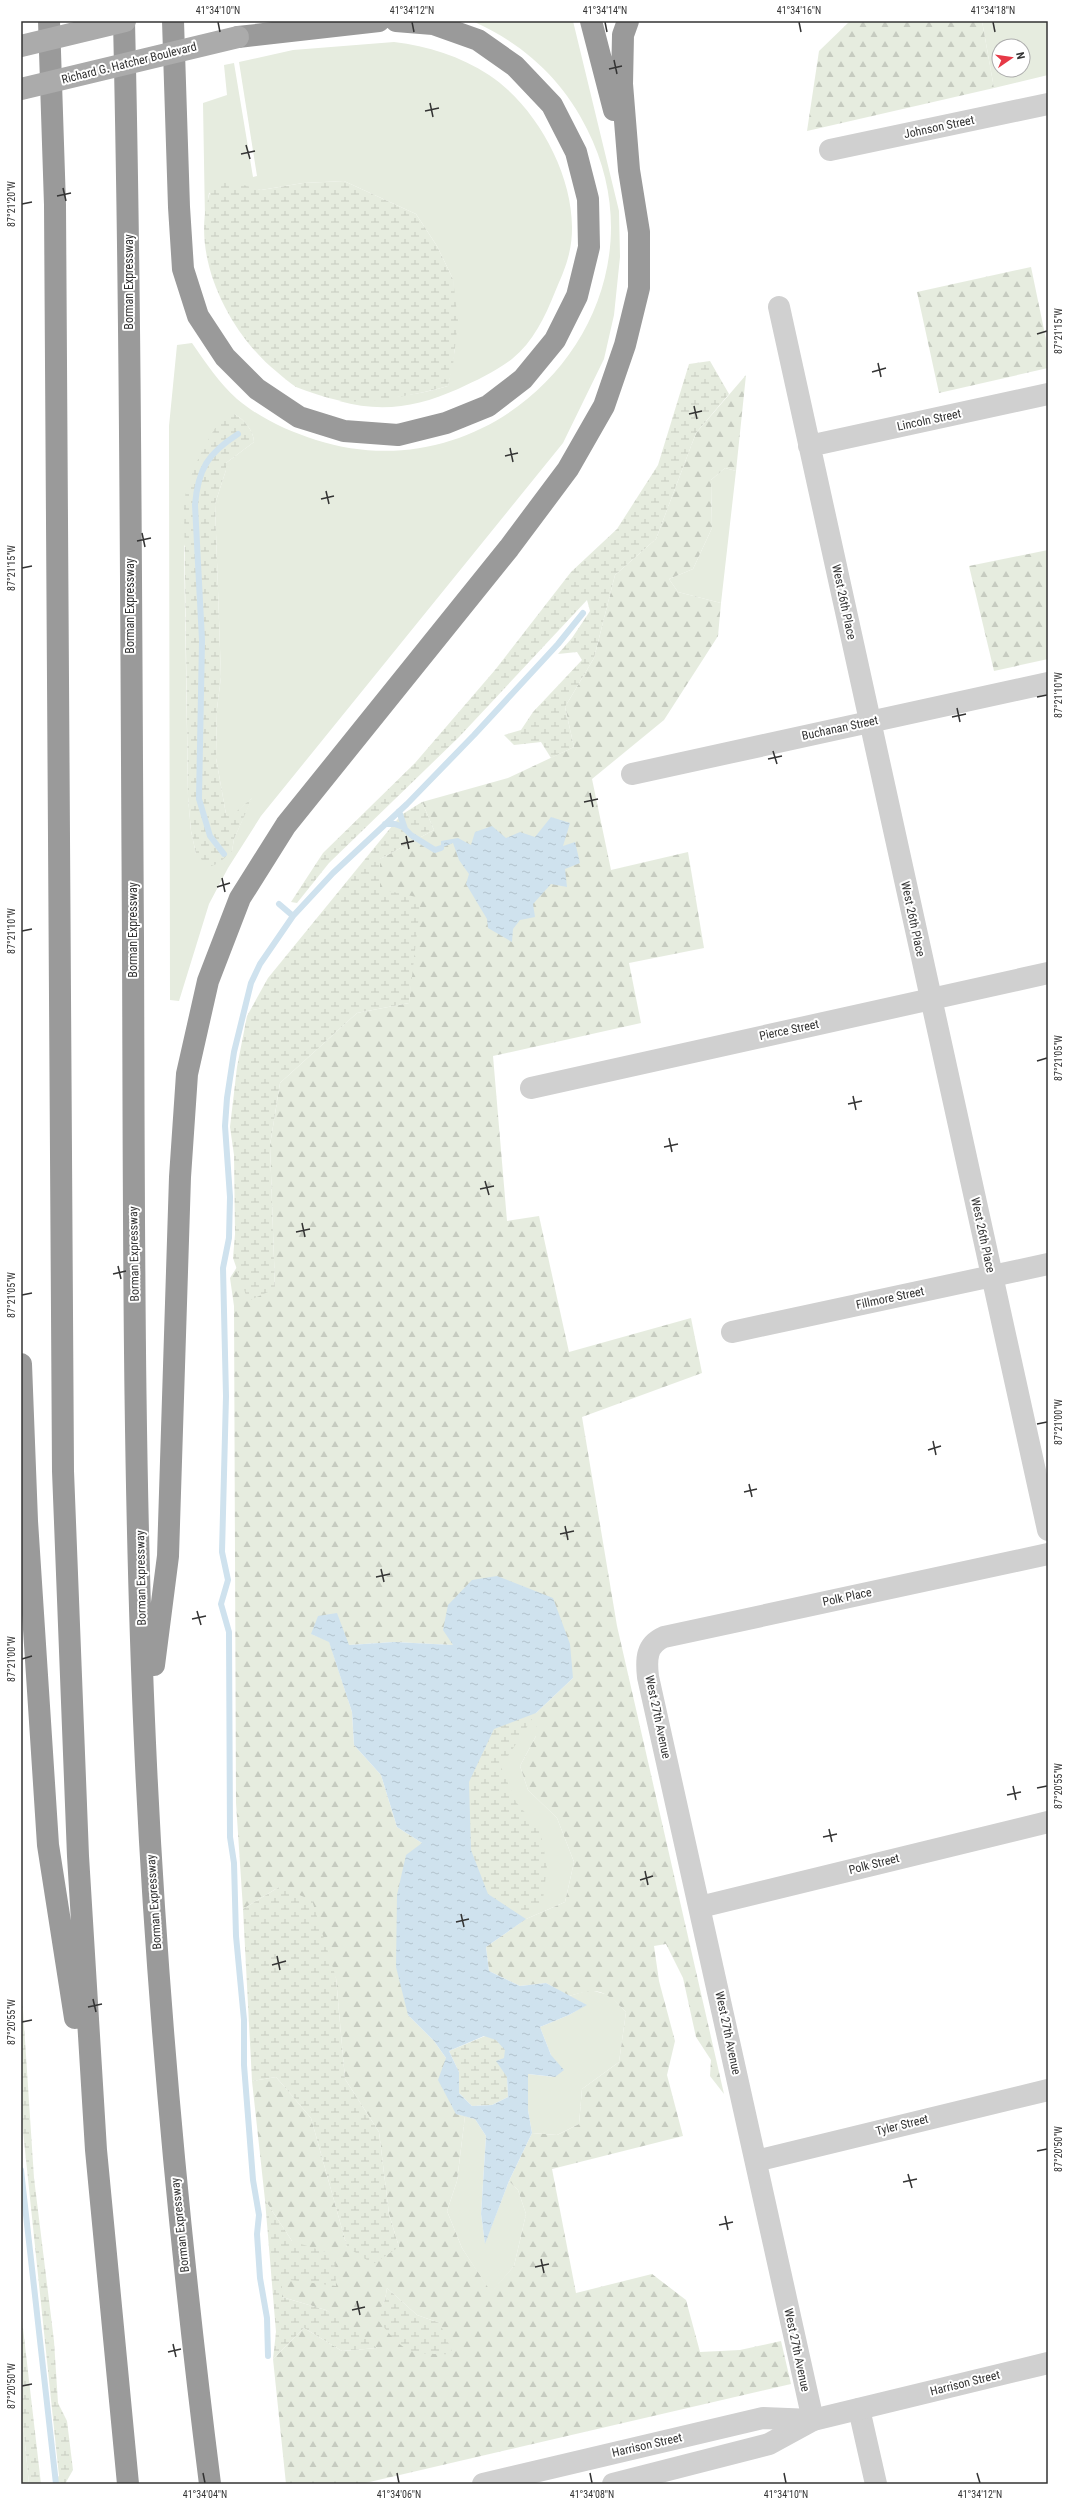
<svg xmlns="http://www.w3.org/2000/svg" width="1069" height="2505" font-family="'Roboto Condensed',sans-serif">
	<defs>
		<pattern id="forest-firs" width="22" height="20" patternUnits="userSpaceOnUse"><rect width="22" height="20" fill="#e6ecdf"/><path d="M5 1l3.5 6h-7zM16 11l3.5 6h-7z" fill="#c6cbc0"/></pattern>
		<pattern id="wetland-marsh" width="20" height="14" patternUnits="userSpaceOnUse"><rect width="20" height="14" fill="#e6ecdf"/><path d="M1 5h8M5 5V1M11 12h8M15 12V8" fill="none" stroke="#c6cbc0"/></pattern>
		<pattern id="water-ripples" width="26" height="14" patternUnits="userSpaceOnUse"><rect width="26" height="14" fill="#cfe2ee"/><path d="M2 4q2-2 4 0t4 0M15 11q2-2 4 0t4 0" fill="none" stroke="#b2c2cd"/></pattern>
	</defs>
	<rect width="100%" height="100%" fill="#fff"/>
	<path fill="#e6ecdf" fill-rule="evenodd" d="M472,21H573L619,211L620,257L614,315L604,359L563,443L261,816L228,868L209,904L179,1001L170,1000L169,426L177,345L192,343C206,363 219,383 237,399C261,419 288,431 316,440C502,499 676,305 587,129C563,80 523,43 472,21ZM234,414C243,418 254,431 254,442L226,463V470L215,504L221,677L217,709L216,758L226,814L230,818L252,798L234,839L232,851L196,854L191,831L188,797L184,547Z
		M982,21H1048V75L994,88ZM999,46H1023V70H999Z
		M394,42C428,46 460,56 489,75C541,109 584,192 569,254C566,267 560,280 555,292C545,317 533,342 512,359C495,372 477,380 458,389C417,407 382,413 339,401C375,399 413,397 448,386L455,349L453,279L437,246L416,214L344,181L303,183L261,190L245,187L209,193L205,220L203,103L227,95L224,65L234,63L253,177L257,176L239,62L293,50Z
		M725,468L736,471L721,603L678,592L669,579L693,569L712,528L711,480Z
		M536,1713V1736L520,1766L528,1790L557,1818L574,1862L565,1902L526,1919L488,1894L494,1729Z
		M590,1990L609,1995L626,2012L619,2062L582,2089L579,2124L557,2135L532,2133L528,2110V2074L554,2077L551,2055L540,2027L569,2015L586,2005L569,1996Z
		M465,2116L475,2119L486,2136L481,2214L485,2243L509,2181L518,2190L526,2214L514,2266L491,2293L462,2248L447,2211L457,2181Z
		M21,2404L29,2484H21Z"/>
	<path fill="url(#forest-firs)" fill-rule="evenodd" d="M850,21H982L994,88L807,131L819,51Z
		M1031,267L1048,349V368L939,393L917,292Z
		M746,375L736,471L725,468L711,480L712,528L693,569L669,579L678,592L721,603L718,636L664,720L592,779L611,870L688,852L704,948L629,963L641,1023L493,1056L507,1221L539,1216L569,1352L691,1318L702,1373L582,1417L617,1626L724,2094L710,2076L711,2060L696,2037L683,1978L666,1944L654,1946L659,1981L675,2041L667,2075L683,2136L552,2169L576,2293L652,2274L686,2300L700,2352L740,2350L781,2341L791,2384L361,2484H286L273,2359L304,2328L342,2351L377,2348L326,2310L282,2297L281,2279L292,2241L265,2200L252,2081L276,2077L311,2118L347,2247H399L389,2214L379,2132L345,2079L336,1978L279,1887L243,1909L236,1803L234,1306L230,1278L237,1267L242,1279L275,1288L270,1145L280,1083L357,1013L409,1003L413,955L380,889V859L434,830L422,802L508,778L574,747L565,707L594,658L615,575L656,539L696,433ZM311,1634L349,1645L394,1642L453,1645L573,1678L536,1713V1736L520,1766L528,1790L557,1818L574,1862L565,1902L526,1919L486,1947L489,1971L520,1986L546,1983L569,1996C600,1987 604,1990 626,2012L619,2062L582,2089L579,2124L557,2135L532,2133L509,2181L518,2190L526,2214L514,2266L491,2292L462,2248L447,2211L457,2181L465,2116L456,2114L446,2058L434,2041L408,2015L422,1843L397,1827L381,1775L354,1745L352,1712L329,1641ZM387,2288L417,2315L440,2323L377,2317L385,2300Z
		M1048,550V659L994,671L969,566Z"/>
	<path fill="url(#wetland-marsh)" d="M226,180L261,190L303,183L344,181L416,214L437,246L453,279L458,321L453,365L448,386C426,393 358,406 337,400C324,397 309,392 296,387C290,383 283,377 277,372C227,332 184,246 214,183Z
		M710,361L729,394L696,433L656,539L615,575L594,658L565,707L574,747L551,758L541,742L514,745L504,735L521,730L533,712L582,660L577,652L558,654L572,638L590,611L587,600L459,737L329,863L297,903L291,902L323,853L415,763L495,670L571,572L617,529L658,465L689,364Z
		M234,414C243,418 254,431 254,442L226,463V470L215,504L221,677L217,709L216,758L226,814L230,817L253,797L234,839L232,851L219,863L209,867L196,854L191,831L188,797L184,501C192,466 204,446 223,415Z
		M422,802L434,830L380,859V889L421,898L409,1003L357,1013L280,1083L270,1145L275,1289L248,1301L233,1258L235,1234L234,1155L230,1127L237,1067L247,1016L268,978L401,815Z
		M524,1701L536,1713L501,1767L516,1802L540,1830L547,1866L543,1900L526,1919L510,1930L470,1921L445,1739Z
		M279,1887L312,1900L336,1978L345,2079L379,2132L389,2214L399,2247L373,2264L347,2247L311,2118L276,2077L252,2081L243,1909Z
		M21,1979L34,2178L54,2341L58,2403L67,2421L73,2470L65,2484H53L59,2476L21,2112Z
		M521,2030L507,2077L508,2097L492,2105L472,2106L459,2093V2072L449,2051L485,2036Z
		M265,2200L292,2241L335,2255L336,2286L282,2279V2297L326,2310L355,2328L377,2348L342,2351L304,2328L273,2359L276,2332Z
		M387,2288L417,2315L440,2323L453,2354C409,2355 403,2353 376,2317L385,2300Z
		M21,2311L41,2484H29L21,2404Z"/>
	<path fill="url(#water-ripples)" fill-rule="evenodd" d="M551,817L570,823L563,846L575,842L580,863L565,869L567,887L551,884L533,904L535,917L520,920L513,929L512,942L488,928L487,919L466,884L469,874L459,860L453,843L441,848V841L458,838L471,845L475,832L492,826L506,838L520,832L535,837Z
		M497,1576L553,1598L570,1644L573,1678L536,1713L494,1729L469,1782L471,1850L488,1894L526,1919L486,1947L489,1971L520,1986L546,1983L587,2005L569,2015L540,2027L551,2055L564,2070L555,2077L528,2074V2110L532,2133L509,2181L485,2244L481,2214L486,2136L475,2119L456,2114L438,2080L446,2058L434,2041L408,2015L396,1967L397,1895L406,1855L422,1843L397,1827L381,1775L354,1745L352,1712L329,1642L311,1634L318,1616L337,1613L349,1645L394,1642L453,1645L443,1630L448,1605L472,1580ZM484,2036L496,2040L505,2050L504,2058L496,2061L507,2077L508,2097L492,2105L472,2106L459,2093V2072L449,2051Z"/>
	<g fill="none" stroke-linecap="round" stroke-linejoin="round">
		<path stroke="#cfe2ee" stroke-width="6" d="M399,811L405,829
			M385,824H395L403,827L411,835L435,850L441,848
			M224,854L210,836L199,799L202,640L195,505C198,469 208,453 238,434
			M279,904L293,916
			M21,2170L56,2484
			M268,2356L267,2318L260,2278L257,2234L259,2215L253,2180L244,2065V2020L236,1936L234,1863L230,1837L229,1632L221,1604L228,1580L222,1552L226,1396L223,1268L229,1238L230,1197L225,1126L227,1098L234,1052L251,983L260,964L293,916L333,873L407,804L474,735L558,644L583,613"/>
		<path stroke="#d0d0d0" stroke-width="22" d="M830,150L1048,104
			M779,307L1048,1530
			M809,446L1048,394
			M632,774L1048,683
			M531,1088L1048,973
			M732,1332L1048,1264
			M700,1907L1048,1822
			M756,2161L1048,2090
			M859,2409L876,2484
			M813,2420L648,1677C646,1659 646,1645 664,1637L1048,1554"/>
		<path stroke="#d0d0d0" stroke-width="22" d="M483,2484L763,2418L813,2420
			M613,2484L769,2444L813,2420L1048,2363"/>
		<path stroke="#9a9a9a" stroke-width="22" d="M49,21L55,205L63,1471L78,1856L96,2150L128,2484
			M124,21C131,327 131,632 133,938C134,1206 133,1475 145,1743C156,1991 179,2238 210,2484
			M173,21L179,207L183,269L198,316L225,357L257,389L299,417L344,431L398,435L446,423L488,406L523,379L555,340L577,296L589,247L588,199L576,152L552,105L515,66L478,40L433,24L396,21
			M591,21L614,110
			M238,37L379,21
			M21,1364L27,1521L48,1845L75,2018
			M154,1665L168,1556L180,1177L187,1074L208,981L240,898L286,825L509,548L568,469L604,406L625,345L639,288V232L629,170L622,84L623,35L628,21"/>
		<path stroke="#ababab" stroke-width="22" d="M21,46L125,21
			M21,89L238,37"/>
	</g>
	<path fill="none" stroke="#333" stroke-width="1.5" d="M218,22L220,32M412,22L414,32M605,22L607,32M799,22L801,32M993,22L995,32M614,60L617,74M609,69L622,66M430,103L433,117M425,111L439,108M246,145L250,159M241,154L255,151M63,188L66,201M57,196L71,193M22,204L32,202M1037,334L1047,331M878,363L881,377M872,372L886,368M694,406L697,419M689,414L702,411M510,448L513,462M505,456L518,453M326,491L329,504M321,499L334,496M142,533L145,547M137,541L151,538M22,568L32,566M1037,697L1047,695M957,708L960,722M952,717L966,714M773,751L777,764M768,759L782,756M590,793L593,807M584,802L598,799M406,836L409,849M401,844L414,841M222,878L225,892M217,887L230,883M22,931L32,929M1037,1061L1047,1058M853,1096L856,1110M848,1104L862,1101M669,1138L672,1152M664,1147L678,1144M485,1181L489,1195M480,1189L494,1186M302,1223L305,1237M296,1232L310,1229M118,1266L121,1279M113,1274L126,1271M22,1295L32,1293M1037,1424L1047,1422M933,1441L936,1455M928,1450L941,1446M749,1484L752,1497M744,1492L757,1489M565,1526L568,1540M560,1534L574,1531M381,1569L384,1582M376,1577L390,1574M197,1611L201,1625M192,1619L206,1616M22,1659L32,1656M1013,1786L1016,1800M1037,1788L1047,1786M1007,1795L1021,1792M829,1829L832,1842M823,1837L837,1834M645,1871L648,1885M640,1880L653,1876M461,1914L464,1927M456,1922L469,1919M277,1956L280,1970M272,1965L286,1961M93,1999L96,2012M88,2007L102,2004M22,2022L32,2020M1037,2151L1047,2149M908,2174L912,2188M903,2182L917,2179M725,2216L728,2230M719,2225L733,2222M541,2259L544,2273M535,2267L549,2264M357,2301L360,2315M352,2310L365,2307M173,2344L176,2357M168,2352L181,2349M22,2386L32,2384M203,2473L205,2483M397,2473L399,2483M590,2473L592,2483M784,2473L786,2483M977,2473L980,2483"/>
	<g text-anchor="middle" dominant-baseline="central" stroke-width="4" stroke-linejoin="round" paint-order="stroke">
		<g font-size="12" fill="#333" stroke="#fff">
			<text transform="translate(129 63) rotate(-14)">Richard G. Hatcher Boulevard</text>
			<text transform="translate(939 127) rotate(-12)">Johnson Street</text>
			<text transform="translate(129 282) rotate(-90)">Borman Expressway</text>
			<text transform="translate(929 420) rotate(-12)">Lincoln Street</text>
			<text transform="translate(844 602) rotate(78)">West 26th Place</text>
			<text transform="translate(130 606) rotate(-90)">Borman Expressway</text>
			<text transform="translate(840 728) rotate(-12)">Buchanan Street</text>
			<text transform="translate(913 919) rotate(78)">West 26th Place</text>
			<text transform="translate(133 930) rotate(-90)">Borman Expressway</text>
			<text transform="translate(789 1030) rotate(-12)">Pierce Street</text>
			<text transform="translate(983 1235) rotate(78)">West 26th Place</text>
			<text transform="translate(134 1254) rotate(-91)">Borman Expressway</text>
			<text transform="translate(890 1298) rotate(-12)">Fillmore Street</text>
			<text transform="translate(141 1578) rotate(-91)">Borman Expressway</text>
			<text transform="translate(847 1597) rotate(-12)">Polk Place</text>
			<text transform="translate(658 1717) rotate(78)">West 27th Avenue</text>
			<text transform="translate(874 1864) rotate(-14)">Polk Street</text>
			<text transform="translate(154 1902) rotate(-94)">Borman Expressway</text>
			<text transform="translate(728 2033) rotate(78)">West 27th Avenue</text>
			<text transform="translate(902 2125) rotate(-14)">Tyler Street</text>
			<text transform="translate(180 2225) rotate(-96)">Borman Expressway</text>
			<text transform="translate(797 2350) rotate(78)">West 27th Avenue</text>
			<text transform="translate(965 2383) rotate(-14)">Harrison Street</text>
			<text transform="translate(647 2445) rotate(-13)">Harrison Street</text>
		</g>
	</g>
	<rect width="1069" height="2505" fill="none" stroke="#ffffff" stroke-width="44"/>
	<g transform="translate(1011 58) rotate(77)"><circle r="19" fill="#ffffff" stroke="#adadad"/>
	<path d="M0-3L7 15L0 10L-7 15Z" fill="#e63946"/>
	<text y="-6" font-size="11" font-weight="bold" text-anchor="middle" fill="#333333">N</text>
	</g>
	<rect x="22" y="22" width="1025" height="2461" fill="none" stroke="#333" stroke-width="1.5"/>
	<g font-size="10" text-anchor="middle" fill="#333">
		<text x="218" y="14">41°34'10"N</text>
		<text x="412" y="14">41°34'12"N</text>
		<text x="605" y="14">41°34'14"N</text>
		<text x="799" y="14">41°34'16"N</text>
		<text x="993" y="14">41°34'18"N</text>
		<text transform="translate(11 204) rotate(-90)" y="4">87°21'20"W</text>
		<text transform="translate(1058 331) rotate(-90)" y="4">87°21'15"W</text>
		<text transform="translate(11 568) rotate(-90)" y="4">87°21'15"W</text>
		<text transform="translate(1058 695) rotate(-90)" y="4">87°21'10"W</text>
		<text transform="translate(11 931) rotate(-90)" y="4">87°21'10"W</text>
		<text transform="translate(1058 1058) rotate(-90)" y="4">87°21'05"W</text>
		<text transform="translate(11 1295) rotate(-90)" y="4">87°21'05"W</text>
		<text transform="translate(1058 1422) rotate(-90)" y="4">87°21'00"W</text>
		<text transform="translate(11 1659) rotate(-90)" y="4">87°21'00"W</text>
		<text transform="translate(1058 1786) rotate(-90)" y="4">87°20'55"W</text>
		<text transform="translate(11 2022) rotate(-90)" y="4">87°20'55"W</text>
		<text transform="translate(1058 2149) rotate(-90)" y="4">87°20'50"W</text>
		<text transform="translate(11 2386) rotate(-90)" y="4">87°20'50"W</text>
		<text x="205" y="2498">41°34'04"N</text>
		<text x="399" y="2498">41°34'06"N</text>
		<text x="592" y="2498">41°34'08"N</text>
		<text x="786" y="2498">41°34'10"N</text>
		<text x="980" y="2498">41°34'12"N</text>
	</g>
</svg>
